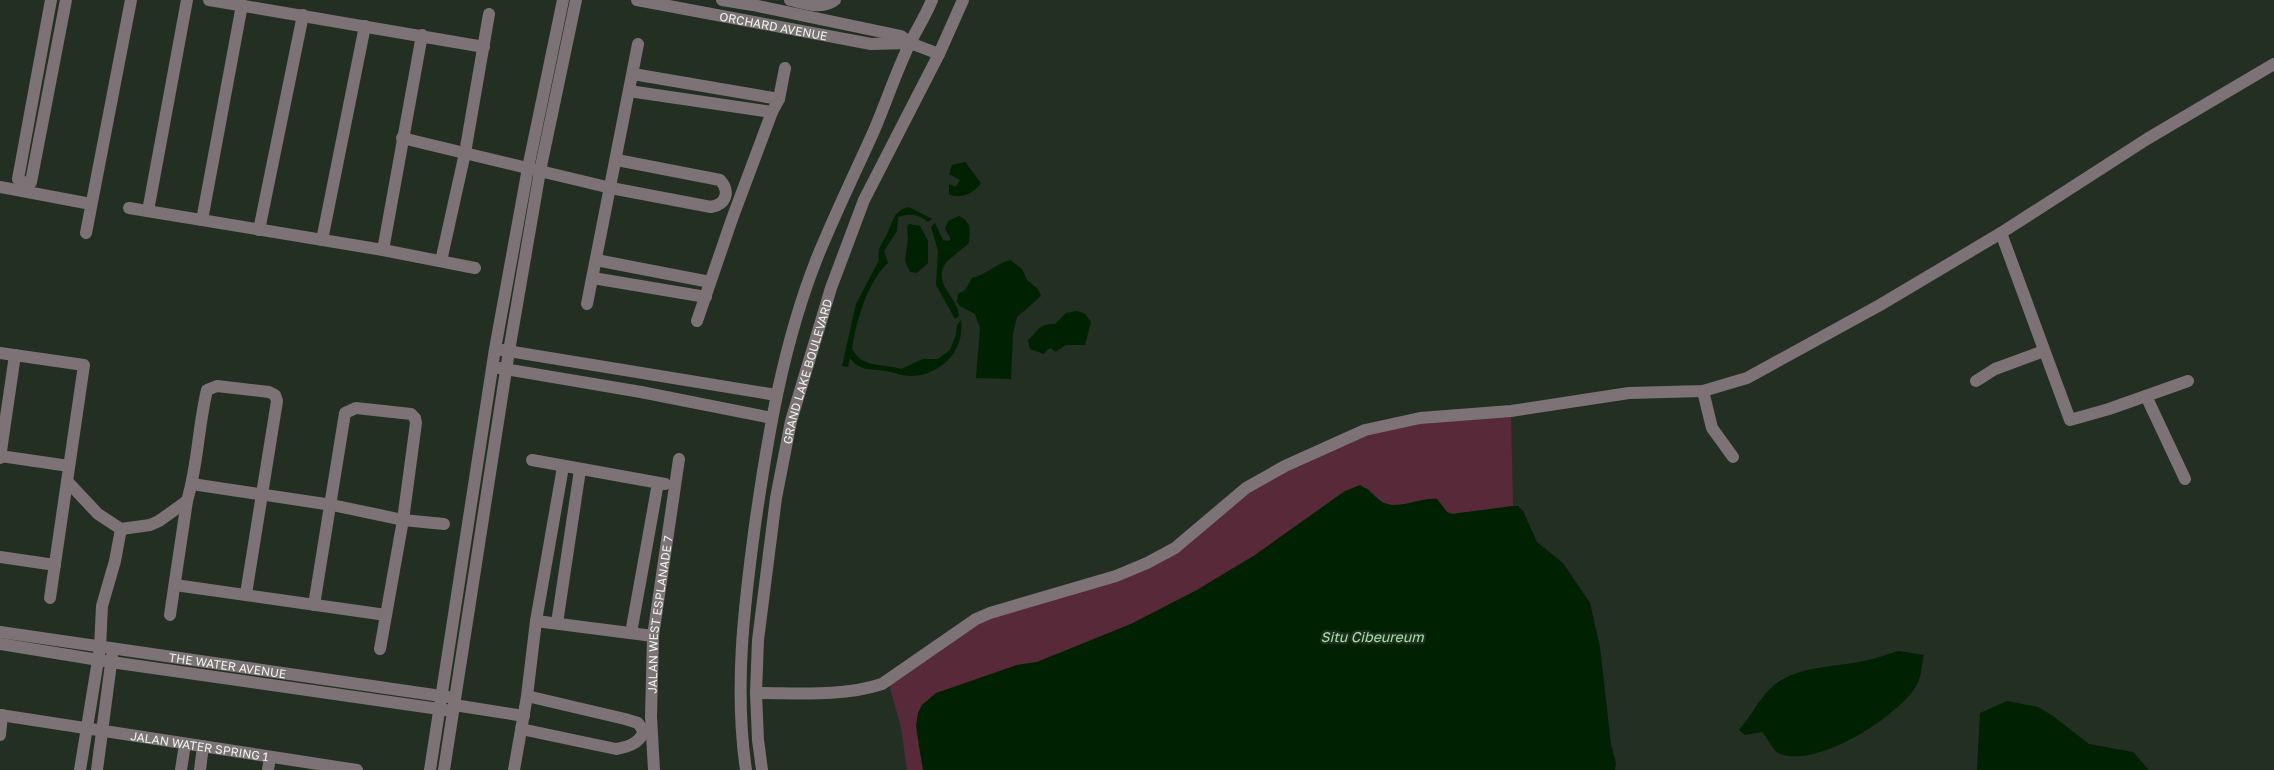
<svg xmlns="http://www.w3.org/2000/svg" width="2274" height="770" font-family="'Golos Text',sans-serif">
	<rect width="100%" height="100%" fill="#222f22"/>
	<path fill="#572939" d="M1511,411L1513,506L1452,514L1447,512L1440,503L1391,505L1382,502L1367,488L1345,491L1255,555L1197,590L1131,624L1037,662L1017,665L1000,671L922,705C912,725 920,749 923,770H907L901,728L888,680L976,619L1147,563L1246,488L1365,430Z"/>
	<path fill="#002102" d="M965,162L981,183C974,193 960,200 949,194V184L956,187L960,180L949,174L952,165Z
		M909,207L932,219L928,222C918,214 910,213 898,217L897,231L884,251L888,263C867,282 856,322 852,349C863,369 882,363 901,369L923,359H938L950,350L956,335L957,325L961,320C965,350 942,375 911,376C902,376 894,372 885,371C869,368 861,372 850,358L848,367L842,366L856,304L879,260C877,248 882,244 887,234C894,220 893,211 909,207Z
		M959,216C972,222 970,230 969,243C963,249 947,260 945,264C933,285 958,297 959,316L955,319L936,285L938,251L931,227L935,223L943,240L948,241L951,239L945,229L948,221Z
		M909,224L920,226L928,241V263L917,273L910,272L905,261L908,238L907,227Z
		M1010,260L1022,269L1027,280L1038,289L1041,296L1017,317L1013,334L1011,379L976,378L980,328L975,314L960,306L957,302L958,294L965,290L972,278C988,274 994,265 1010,260Z
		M1077,311L1085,314L1091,322L1085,345H1066L1055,352L1051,348L1047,350L1044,354L1030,349L1028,340C1038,331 1040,323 1055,324L1066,313Z
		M1360,485C1369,489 1374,497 1382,502C1399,511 1419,497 1437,499L1447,512L1452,514L1513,506H1518L1523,511L1537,542L1563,563L1590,603L1600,647L1611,744L1616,763L1615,770H923L916,726L918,713L922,705L936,693L1017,665L1037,662L1131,624L1197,590L1255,555L1345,491Z
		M1898,651L1924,655C1921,667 1922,677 1915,688C1895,718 1815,770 1778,753C1771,748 1768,738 1762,732L1745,735L1739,730C1751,716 1759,699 1772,687C1793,668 1827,667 1853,663C1868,661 1883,656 1898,651Z
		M2007,701L2038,707L2053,716L2089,744L2133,752L2149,770H1977L1980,713Z"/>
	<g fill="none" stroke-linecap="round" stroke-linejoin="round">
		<g stroke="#7d7275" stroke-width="12">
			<path d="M51,0L18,179L25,183L31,182L66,0"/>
			<path d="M209,0L484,47"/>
			<path id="s1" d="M637,0L871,44L910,43"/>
			<path d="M722,0L753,5L901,36L910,43L939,54"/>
			<path d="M790,0C804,3 823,10 835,0"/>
			<path d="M633,74L779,99"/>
			<path d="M629,91L772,112"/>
			<path d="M402,138L611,188L711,207C727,204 730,191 720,180L617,160"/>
			<path d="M0,187L91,204"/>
			<path d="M129,208L383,250L475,268"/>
			<path d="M148,211L187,0"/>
			<path d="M202,220L242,5"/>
			<path d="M259,230L303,15"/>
			<path d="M86,233L131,0"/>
			<path d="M2001,233L2070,420L2109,409L2188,381"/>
			<path d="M322,240L365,26"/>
			<path d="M383,250L422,35"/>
			<path d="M596,260L710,282"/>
			<path d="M441,261L465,153L489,14"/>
			<path d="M593,278L706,297"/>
			<path d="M587,304L638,44"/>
			<path d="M697,321L732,219L772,112L779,99L785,68"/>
			<path d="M502,350L776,395"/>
			<path d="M0,353L84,365L50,598"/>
			<path d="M499,368L641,392L772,418"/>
			<path d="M1976,381L1995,369L2044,351"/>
			<path d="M1703,391L1712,428L1733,457"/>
			<path d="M2146,396L2185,479"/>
			<path d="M0,456L69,466"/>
			<path d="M0,458L15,355"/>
			<path d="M532,460L665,484"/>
			<path d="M67,481L98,514L121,529L150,525L159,521L187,501"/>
			<path d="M192,484L332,505L403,520L444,524"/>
			<path d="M0,557L55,565"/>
			<path d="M175,585L386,615"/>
			<path d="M314,605L345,413L356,408L411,414L415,418L416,423L403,520L380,649"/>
			<path d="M170,615L187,501C198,465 198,427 207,390L217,386L269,392L275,395L277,401L246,594"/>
			<path d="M536,621L653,636"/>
			<path d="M557,623L580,470"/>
			<path id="s2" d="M0,632L448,697"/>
			<path d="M631,633L658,483"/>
			<path d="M0,644L111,662L446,710"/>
			<path d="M756,693C798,693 842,697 882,684L976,619L990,613L1116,576L1147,563L1175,548L1246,488L1285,466L1365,430L1420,418L1511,411L1629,393L1703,391L1747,378L1880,305L2001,233L2147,139L2274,64"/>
			<path d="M454,705L524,716"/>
			<path id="s3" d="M0,715L357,770"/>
			<path d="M521,729L616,749C628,747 638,744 644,732L638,723L625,719L527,696"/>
			<path d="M0,735L2,715"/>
			<path d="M80,770L100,648L102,606L115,561L121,529"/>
			<path d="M97,770L112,656"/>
			<path d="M181,770L185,744"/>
			<path d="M200,770L203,746"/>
			<path d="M268,770L270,757"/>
			<path d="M430,770L495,349L528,168L563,0"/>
			<path d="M444,770L509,351L540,171L576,0"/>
			<path d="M514,770L527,696L536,621L563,467"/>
			<path id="s4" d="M654,770L651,717L653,636L679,459"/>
			<path d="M746,770C734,688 744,607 755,525C768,434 783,344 817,258C834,216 854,175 873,133C886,103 896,72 910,43C917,29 926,15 932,0"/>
			<path id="s5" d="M762,770L758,740L756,693L758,640L776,498L791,421L831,288L864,200L939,54L963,0"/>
		</g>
	</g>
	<g text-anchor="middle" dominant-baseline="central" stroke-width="4.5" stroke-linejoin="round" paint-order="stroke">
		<g font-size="12" fill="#edf6ed" stroke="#222f22">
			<text stroke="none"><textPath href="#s1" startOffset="139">ORCHARD AVENUE</textPath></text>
			<text stroke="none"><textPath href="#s5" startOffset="404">GRAND LAKE BOULEVARD</textPath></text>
			<text stroke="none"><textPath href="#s4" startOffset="156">JALAN WEST ESPLANADE 7</textPath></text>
			<text stroke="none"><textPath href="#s2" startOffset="230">THE WATER AVENUE</textPath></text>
			<text stroke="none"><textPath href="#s3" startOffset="202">JALAN WATER SPRING 1</textPath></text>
		</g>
		<g font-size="14" font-style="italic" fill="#9de7a1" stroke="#222f22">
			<text x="1372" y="636">Situ Cibeureum</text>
		</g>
	</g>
</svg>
